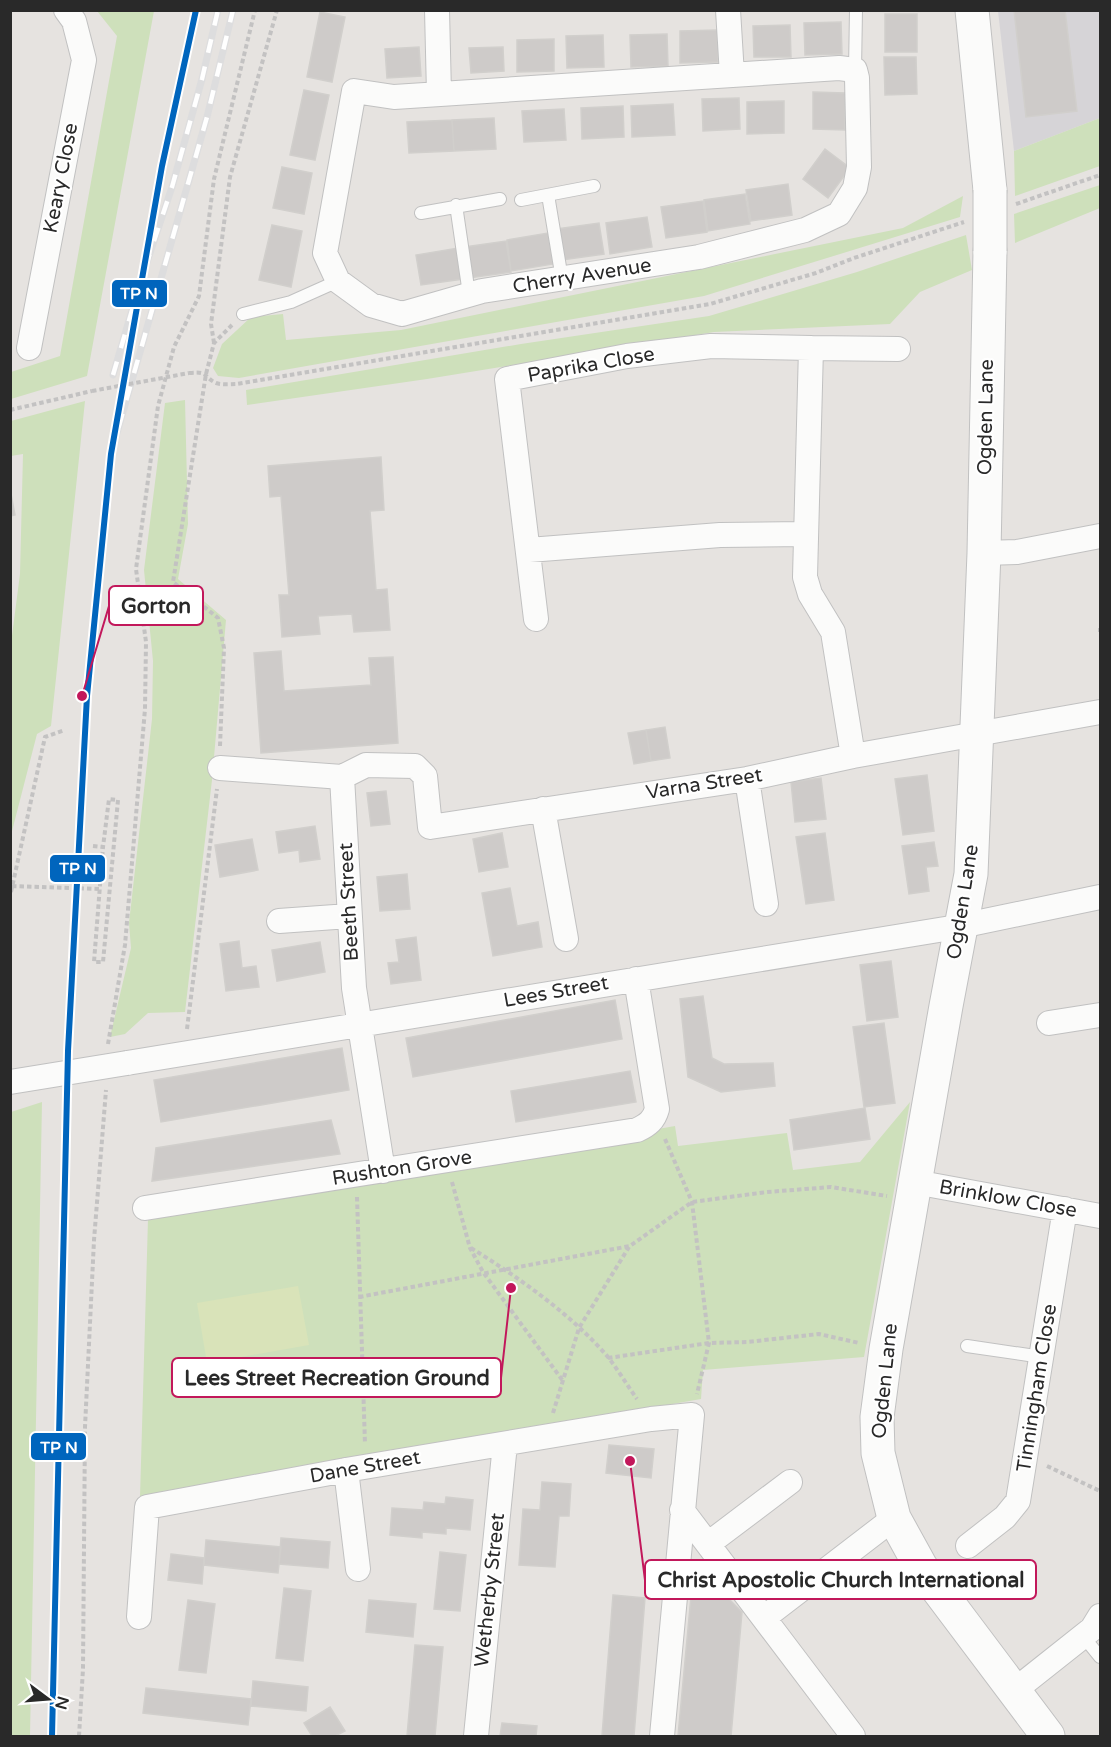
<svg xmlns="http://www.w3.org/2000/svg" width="1111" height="1747" font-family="'Varela Round',sans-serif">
	<rect width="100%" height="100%" fill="#e6e3e0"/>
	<path fill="#d6d4d7" d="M998,11H1100V118L1014,151Z"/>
	<path fill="#cee0bb" d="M97,11H154L87,376L11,399V372L60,356L117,36Z
		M1100,118V166L1015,196L1014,151Z
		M1100,185V208L1015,243L1014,214Z
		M963,196L960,217L704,296L239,378L218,376L213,368L222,344L251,317L283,314L286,340L401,330L903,228Z
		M966,235L972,270L920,292L890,324L714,332L427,379L247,405L246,390L521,344L709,316L857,272Z
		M185,400L188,524L178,579L226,620L212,780L185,1012L148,1013L125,1034L110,1037L131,948L129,923L152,719L153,661L144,570L165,403Z
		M85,401L51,726L37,734L11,835L10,651L20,574L23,454L11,456V421Z
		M42,1102L30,1736H11V1112Z
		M910,1102L864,1357L703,1370L701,1399L140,1497L148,1219L675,1126L678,1146L787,1133L793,1170L860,1162Z"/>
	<path fill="#d9e3b9" d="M298,1286L309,1345L207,1363L197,1303Z"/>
	<path fill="#cecbc9" stroke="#d1cfcc" stroke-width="1.5" d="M1014,10H1065L1077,111L1026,117Z
		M320,12L345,17L332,82L307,77Z
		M885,14H917V52H885Z
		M841,22L842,54L805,55L804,23Z
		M790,25L791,57H754L753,26Z
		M717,30L718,62L680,63V31Z
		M667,34L668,66L631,67L630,35Z
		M603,35L604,67L567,68L566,36Z
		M554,39V71L517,72V40Z
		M419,47L421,76L387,78L385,49Z
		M503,47L504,71L471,73L469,48Z
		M884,57H916L917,94L885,95Z
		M304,90L329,95L315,160L290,155Z
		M813,92L845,93V130L813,129Z
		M739,98L740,129L703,131L702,99Z
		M784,101V133L747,134V102Z
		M673,104L675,135L632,137L631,106Z
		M623,106L624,137L582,139L581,108Z
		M564,109L566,140L524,142L522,111Z
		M494,118L496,149L454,151L452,120Z
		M452,120L454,151L409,153L407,122Z
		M825,149L850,168L828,198L803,179Z
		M282,167L312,173L304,214L273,208Z
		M788,184L792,215L751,221L746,190Z
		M745,194L750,224L708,231L704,200Z
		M703,201L707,232L666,238L661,207Z
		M647,217L652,247L610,254L606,223Z
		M599,223L604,254L562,260L557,229Z
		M272,225L302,231L291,287L259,280Z
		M548,233L553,264L511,271L507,240Z
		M506,241L511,272L469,278L465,247Z
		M458,248L463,279L421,285L416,255Z
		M381,457L384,510L370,511L376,590L387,589L390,630L354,632L352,614L318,616L320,634L282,637L279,595H289L281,496L270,497L268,466Z
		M10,489L15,515L10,516Z
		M281,651L284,691L371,685L369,658L393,657L398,743L261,753L254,653Z
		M665,727L670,758L651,761L646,730Z
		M646,730L651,761L634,764L628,733Z
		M927,775L934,831L903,835L895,779Z
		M821,778L826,819L795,822L791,782Z
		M386,791L390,824L371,826L367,793Z
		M315,826L320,859L300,862L299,850L279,853L276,832Z
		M502,833L508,867L479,872L473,839Z
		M825,833L834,900L806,904L796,837Z
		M252,839L258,870L220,877L215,845Z
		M934,842L938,866L926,867L929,891L909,894L902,846Z
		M407,874L410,909L380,911L377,877Z
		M510,888L517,926L538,922L542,947L493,956L482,893Z
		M416,937L421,980L391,984L388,963L399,962L396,940Z
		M239,941L242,968L256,966L259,987L226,991L220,944Z
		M320,942L325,972L277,981L272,950Z
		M891,961L898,1017L867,1021L860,965Z
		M703,996L712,1058L724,1064L773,1063L775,1086L721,1092L688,1077L680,999Z
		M615,1000L622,1039L413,1077L406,1038Z
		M884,1023L895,1103L864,1107L853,1027Z
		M342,1048L349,1090L161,1122L154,1080Z
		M630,1071L636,1102L516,1122L511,1091Z
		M865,1108L870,1139L794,1150L790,1120Z
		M331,1120L340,1154L152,1181L156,1148Z
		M609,1445L654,1449L651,1478L606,1473Z
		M542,1482L571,1484L569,1516H559L555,1567L519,1565L523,1509L540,1510Z
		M446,1497L473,1500L470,1530L446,1528V1534L422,1532V1538L390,1535L392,1508L423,1510L424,1502L445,1504Z
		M281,1538L330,1542L328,1568L279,1564Z
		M206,1540L281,1547L278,1573L204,1565Z
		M440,1552L466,1555L460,1611L434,1609Z
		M171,1554L204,1558L202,1584L168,1580Z
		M693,1575L720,1590L742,1612L731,1736H678Z
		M284,1588L311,1591L303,1661L276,1658Z
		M613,1595L645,1598L634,1736H602Z
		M188,1600L215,1604L206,1673L179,1670Z
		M369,1600L416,1604L413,1637L366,1632Z
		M415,1645L443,1647L435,1736H407Z
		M253,1681L308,1687L306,1711L251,1706Z
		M146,1688L251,1699L248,1725L143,1713Z
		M330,1707L345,1731L337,1735L338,1736H312L304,1723Z
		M502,1723L537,1726L536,1736H500Z"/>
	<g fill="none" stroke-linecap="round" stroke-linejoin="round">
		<defs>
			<path id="lane" d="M855,70L856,10
				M548,195L562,279
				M521,200L594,186
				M456,205L469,294
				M421,213L500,199
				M243,314L291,302L338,281
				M967,1346L1042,1357
				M1083,1636L1100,1657"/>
			<path id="street" d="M437,10L439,94
				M728,10L732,75
				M839,68L855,70L857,78L859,167L855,188L839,214L805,230L699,257L482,291L402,314L371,305L338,281L325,253L354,91L394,97Z
				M29,348L84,60L74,21L66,10
				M529,550L720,535L805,534
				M984,553L1017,552L1100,536
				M536,619L507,379L627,356L711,346L811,348
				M853,756L833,632L810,594L805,577L811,348L898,349
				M220,768L342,777L366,765L415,766L425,776L430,827L747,779L853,756L1100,712
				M342,777L354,988L383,1171
				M747,779L766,904
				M543,809L566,939
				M279,921L349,916
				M1049,1023L1100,1015
				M127,1063L951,928L1100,897
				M915,1182L1100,1216
				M145,1208L637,1130C648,1125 654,1120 657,1109L636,979
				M346,1470L358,1569
				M682,1510L853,1736
				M708,1544L790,1482
				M968,1546L1005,1517L1018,1501L1065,1209
				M139,1617L147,1507L346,1470L651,1419L692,1415L662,1736
				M765,1617L894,1518
				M1015,1690L1092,1629L1100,1616
				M476,1736L505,1444"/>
			<path id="secondary" d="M972,10L990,190
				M990,251L984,553L971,874L946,1006L886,1349L877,1417L878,1453L894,1518L921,1567L1048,1736"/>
		</defs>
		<use href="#lane" stroke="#c1c1c1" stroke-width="14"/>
		<use href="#street" stroke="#c1c1c1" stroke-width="26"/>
		<use href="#secondary" stroke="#c1c1c1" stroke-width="35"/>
		<path stroke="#c3c2c2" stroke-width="4" stroke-dasharray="4.5 3" stroke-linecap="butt" d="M1016,204L1100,175
			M214,343L211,324L230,177L277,10
			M189,373C210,371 203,377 216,383C222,385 231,384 237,384L710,304L816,273L854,258L964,222
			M10,410L92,391
			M1100,628V632
			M220,746L224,648L218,618L173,582L206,374L214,343L232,325
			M93,846L103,847L109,799L118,800L103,962H94L103,847
			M12,886L99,889
			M11,892L45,737L65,730
			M187,1029L217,789
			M108,1044L125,945L145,709L146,642L136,569L158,406L174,347L199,296L214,179L255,10
			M665,1139L692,1202L709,1343L697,1394
			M452,1182L470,1248L483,1272L563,1381
			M357,1197L365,1444
			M471,1248C518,1277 572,1315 608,1357C618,1370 627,1385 637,1399
			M359,1297L630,1246L692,1202L767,1192L831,1187L887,1196
			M608,1358L709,1343L747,1342L819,1334L859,1343
			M553,1413L579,1328L629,1247
			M1047,1466L1100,1491
			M79,1736L83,1669L85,1427L94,1240L106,1090"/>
		<use href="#lane" stroke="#fbfbfa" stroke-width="12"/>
		<use href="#street" stroke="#fbfbfa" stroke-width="24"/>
		<use href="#secondary" stroke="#fbfbfa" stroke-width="33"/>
		<defs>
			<path id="rail" d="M113,375L140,283L172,187L202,79L218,10
				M111,454L207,117L233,10"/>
		</defs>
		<use href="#rail" stroke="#ddddde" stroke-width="7"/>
		<use href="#rail" stroke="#fff" stroke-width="4.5" stroke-dasharray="14" stroke-linecap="butt"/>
		<defs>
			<path id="street-bridge" d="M10,1082L127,1063"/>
			<path id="secondary-bridge" d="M990,190V251"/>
		</defs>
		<use href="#street-bridge" stroke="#c1c1c1" stroke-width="26" stroke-linecap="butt"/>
		<use href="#secondary-bridge" stroke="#c1c1c1" stroke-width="35" stroke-linecap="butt"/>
		<path stroke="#c3c2c2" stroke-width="4" stroke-dasharray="4.5 3" stroke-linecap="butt" d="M92,391L189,373"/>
		<use href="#street-bridge" stroke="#fbfbfa" stroke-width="24"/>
		<use href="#secondary-bridge" stroke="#fbfbfa" stroke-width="33"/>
		<defs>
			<path id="rail-1" d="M52,1736L68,1051L87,696L111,454L162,166L196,10"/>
		</defs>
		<use href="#rail-1" stroke="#fff" stroke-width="10"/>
		<use href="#rail-1" stroke="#0065bd" stroke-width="6"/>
	</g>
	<g text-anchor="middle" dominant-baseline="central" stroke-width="4.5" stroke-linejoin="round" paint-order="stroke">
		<g font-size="20" fill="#292929" stroke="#fff">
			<text transform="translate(61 178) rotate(-79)">Keary Close</text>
			<text transform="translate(582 276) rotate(-9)">Cherry Avenue</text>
			<text transform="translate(591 365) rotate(-10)">Paprika Close</text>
			<text transform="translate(986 417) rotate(-89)">Ogden Lane</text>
			<text transform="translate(704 784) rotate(-9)">Varna Street</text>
			<text transform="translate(349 902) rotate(-93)">Beeth Street</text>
			<text transform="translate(963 902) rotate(-81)">Ogden Lane</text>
			<text transform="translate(556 992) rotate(-10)">Lees Street</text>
			<text transform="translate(402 1168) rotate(-9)">Rushton Grove</text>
			<text transform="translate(1008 1199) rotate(10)">Brinklow Close</text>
			<text transform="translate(885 1381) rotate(-84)">Ogden Lane</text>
			<text transform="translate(1037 1388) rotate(-81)">Tinningham Close</text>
			<text transform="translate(365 1467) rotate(-10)">Dane Street</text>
			<text transform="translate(490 1590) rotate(-84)">Wetherby Street</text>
		</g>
	</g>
	<path fill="none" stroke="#c2185b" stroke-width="2" d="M82 696L109 606M511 1288L501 1378M630 1461L645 1580"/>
	<g fill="#c2185b" stroke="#fff" stroke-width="2">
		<circle cx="82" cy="696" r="6"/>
		<circle cx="511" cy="1288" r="6"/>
		<circle cx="630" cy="1461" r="6"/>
	</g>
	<g fill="#fff" stroke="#c2185b" stroke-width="2">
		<rect x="109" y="586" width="94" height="39" rx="6"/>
		<rect x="172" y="1358" width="329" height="39" rx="6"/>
		<rect x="645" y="1560" width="391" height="39" rx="6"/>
	</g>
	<g font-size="21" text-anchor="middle" font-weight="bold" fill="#292929">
		<text x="156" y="613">Gorton</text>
		<text x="337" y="1385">Lees Street Recreation Ground</text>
		<text x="841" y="1587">Christ Apostolic Church International</text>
	</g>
	<g stroke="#fff" stroke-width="2">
		<rect x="111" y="279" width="57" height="29" rx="6" fill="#0065bd"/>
		<rect x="49" y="854" width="57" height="29" rx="6" fill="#0065bd"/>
		<rect x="30" y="1432" width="57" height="29" rx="6" fill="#0065bd"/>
	</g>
	<g font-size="16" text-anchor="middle" font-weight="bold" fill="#fff">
		<text x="139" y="299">TP N</text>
		<text x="78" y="874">TP N</text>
		<text x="59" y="1453">TP N</text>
	</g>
	<rect width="1111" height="1747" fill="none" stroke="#292929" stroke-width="24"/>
	<g transform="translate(48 1699) rotate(106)" stroke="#ffffff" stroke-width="4.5" paint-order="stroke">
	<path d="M0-4.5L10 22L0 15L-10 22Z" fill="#292929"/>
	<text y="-9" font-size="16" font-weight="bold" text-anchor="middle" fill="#292929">N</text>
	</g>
</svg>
